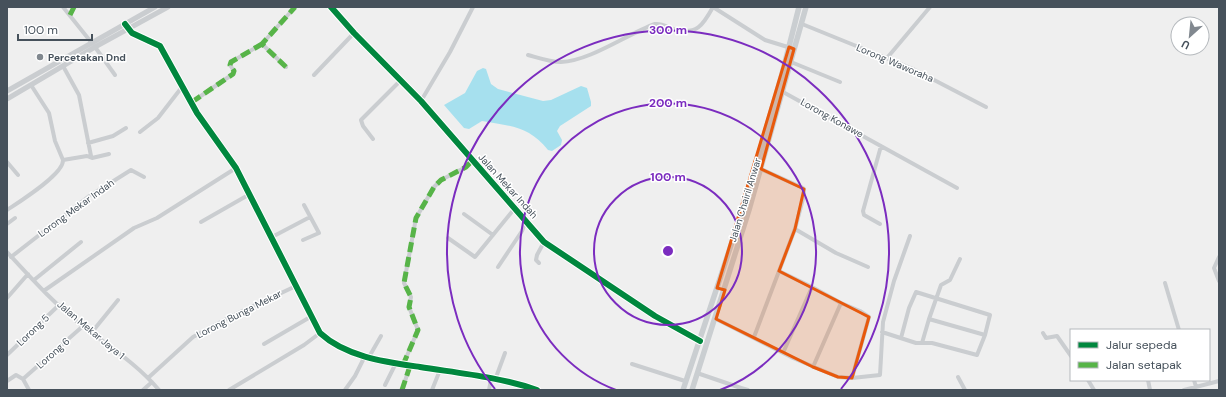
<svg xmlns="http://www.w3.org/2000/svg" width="1226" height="397" font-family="'DM Sans',sans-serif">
	<rect width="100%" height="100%" fill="#efefef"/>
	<path fill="#a6e0ee" d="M483,68L486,69L491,84L498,89L543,101L551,100L581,86L587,88L591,102V106L560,126L557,131L562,140L561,145L552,151L548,150C529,126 510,126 482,121L469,129L464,128L444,105L465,93L477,71Z"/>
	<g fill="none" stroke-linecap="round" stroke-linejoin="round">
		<path stroke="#cacdd0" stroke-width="4" d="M63,7L91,42
			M331,7L354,33L421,101L544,242L655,316L700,341
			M70,15L74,7
			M802,24L913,69L986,107
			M127,28L134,34L160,46L197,113L236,168L320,333C346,357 386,362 420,367C458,373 500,377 537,390
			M95,47L115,75
			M528,55C539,58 550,62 561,62C590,61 627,34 655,24C662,23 667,27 673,29C697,36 703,25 713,7L765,40L791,48
			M887,58L930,7
			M791,62L840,82
			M63,66L79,95L91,156
			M286,67L262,44L295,7
			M314,75L354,33
			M31,85L49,113L55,141L63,160L87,156L92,158L109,154
			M783,92L957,188
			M421,101L450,52L473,7
			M192,102L233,74L234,71L230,65L231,62L262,44
			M140,132L158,118L182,87
			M373,139L363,126L361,120L400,81
			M88,143L113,136L126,128
			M7,162L18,175
			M7,210C19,202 64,174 63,160
			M464,214L493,235
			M201,222L250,194
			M7,224L15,218
			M880,224L864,215L863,211L881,146
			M795,229L836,253L868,267
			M272,237L310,217
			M448,238L475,257L515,208
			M303,240L319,233L304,205
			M7,252C31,278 56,306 84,327C110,347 138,365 159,390
			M11,257L88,197L131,170L144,177
			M1219,257L1214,268L1219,281
			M960,259L950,280L941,285L929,319L985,335
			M539,263L536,260L537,255L544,242
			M498,267L522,231L526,220
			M779,271L812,287
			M34,280L81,242
			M1165,283L1179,330
			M45,290L134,228L157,218L236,168
			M7,298L28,274
			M716,319L793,358L838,377L852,378L880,375L883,322L894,281L910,236
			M92,332L118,300
			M882,332L916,343H932L977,355L985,335L990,315L916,292L909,308L901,338
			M1043,333L1046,338L1057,336L1071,356
			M754,337L795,229L804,195V189L801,187L761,169
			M922,343L929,319
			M264,344L312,316
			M783,353L812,287L841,303
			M7,355L59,305
			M369,357L381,336
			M632,364L685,381
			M403,365L418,330L409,307L411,297L404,283L416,218L434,187L441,180L466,167L472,161
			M813,367L841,303L860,311L869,317L852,378
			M697,373L741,388L740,390
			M958,377L965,390
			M148,378L193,337L232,316L296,286
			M23,379L83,326
			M495,380L505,353
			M1088,380L1094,390
			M1148,380L1150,390
			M1194,380L1196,387
			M7,381L16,375L23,379L29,390
			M385,385L396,363
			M741,388L748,390
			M143,390L152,382
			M229,390L304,345L320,333
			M345,390L355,376L365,356
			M402,390L410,366
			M432,390L440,370
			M489,390L491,379
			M1184,390L1219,381"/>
		<path stroke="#cacdd0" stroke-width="5" d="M7,91L155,7
			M7,99L95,47L168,7"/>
		<path stroke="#caced1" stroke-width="5.5" d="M683,390L743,209L782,74L799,7
			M692,390L749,210L806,7"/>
		<path stroke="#57b448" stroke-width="5" stroke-dasharray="10 5" stroke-linecap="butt" d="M70,15L74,7
			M286,67L262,44L295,7
			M192,102L233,74L234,71L230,65L231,62L262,44
			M403,365L418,330L409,307L411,297L404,283L416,218L434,187L441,180L466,167L472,161
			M402,390L410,366"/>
		<defs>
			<path id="cycleway" d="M331,7L354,33L421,101L544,242L655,316L700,341
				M125,24L132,33L160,46L197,113L236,168L320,333C346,357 386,362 420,367C458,373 500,377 537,390"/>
		</defs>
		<use href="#cycleway" stroke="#fff" stroke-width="8"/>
		<use href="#cycleway" stroke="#00873e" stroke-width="6"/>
	</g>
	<path fill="#e8590c" fill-opacity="0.2" stroke="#e8590c" stroke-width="3" stroke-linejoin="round" d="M789,47L794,49L761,169L804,189L795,229L779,271L869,317L852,378L838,377L813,367L716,319L725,290L717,288Z"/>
	<g fill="none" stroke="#7b2cbf" stroke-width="2">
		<circle cx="668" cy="251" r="74"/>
		<path d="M616 390A148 148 0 1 1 720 390"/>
		<path d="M495 389A221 221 0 1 1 841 389"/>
	</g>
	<circle fill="#81888f" stroke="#fff" stroke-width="1.5" cx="40" cy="57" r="4"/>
	<g text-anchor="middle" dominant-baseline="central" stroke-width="3" stroke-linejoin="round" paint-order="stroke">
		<g font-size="10" font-weight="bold" fill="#46515b" stroke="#fff" text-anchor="start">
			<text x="48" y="57">Percetakan Dnd</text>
		</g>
		<g font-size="10" fill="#46515b" stroke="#fff">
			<text transform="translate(895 63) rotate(23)">Lorong Waworaha</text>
			<text transform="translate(832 118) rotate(29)">Lorong Konawe</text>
			<text transform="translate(508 186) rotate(48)">Jalan Mekar Indah</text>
			<text transform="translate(745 200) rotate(-73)">Jalan Chairil Anwar</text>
			<text transform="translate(76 208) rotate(-36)">Lorong Mekar Indah</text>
			<text transform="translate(239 314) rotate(-27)">Lorong Bunga Mekar</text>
			<text transform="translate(33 330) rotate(-44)">Lorong 5</text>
			<text transform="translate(91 330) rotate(40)">Jalan Mekar Jaya 1</text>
			<text transform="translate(53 353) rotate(-42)">Lorong 6</text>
		</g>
	</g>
	<circle cx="668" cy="251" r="6" fill="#7b2cbf" stroke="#fff" stroke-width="2"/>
	<g font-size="12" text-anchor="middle" font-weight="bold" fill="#7b2cbf" stroke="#fff" stroke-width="3" stroke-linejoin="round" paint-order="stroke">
		<text x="668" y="34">300 m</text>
		<text x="668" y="107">200 m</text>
		<text x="668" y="181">100 m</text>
	</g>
	<rect width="1226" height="397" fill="none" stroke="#46515b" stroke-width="16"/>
	<rect x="1070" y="329" width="140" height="52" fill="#ffffff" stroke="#b5b9bd"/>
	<rect x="1078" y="342" width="20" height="6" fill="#00873e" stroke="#b5b9bd"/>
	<text x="1106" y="349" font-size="12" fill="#46515b">Jalur sepeda</text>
	<rect x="1078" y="362" width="20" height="6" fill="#57b448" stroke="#b5b9bd"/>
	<text x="1106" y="369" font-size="12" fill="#46515b">Jalan setapak</text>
	<g transform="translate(1190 36) rotate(207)"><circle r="19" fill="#ffffff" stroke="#b5b9bd"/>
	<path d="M0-3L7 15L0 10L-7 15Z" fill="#81888f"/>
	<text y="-6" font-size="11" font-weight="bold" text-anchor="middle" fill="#46515b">U</text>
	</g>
	<path d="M18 34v6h74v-6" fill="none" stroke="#46515b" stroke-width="2"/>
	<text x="24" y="34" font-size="12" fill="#46515b" stroke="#ffffff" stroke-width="3" paint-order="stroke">100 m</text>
</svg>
